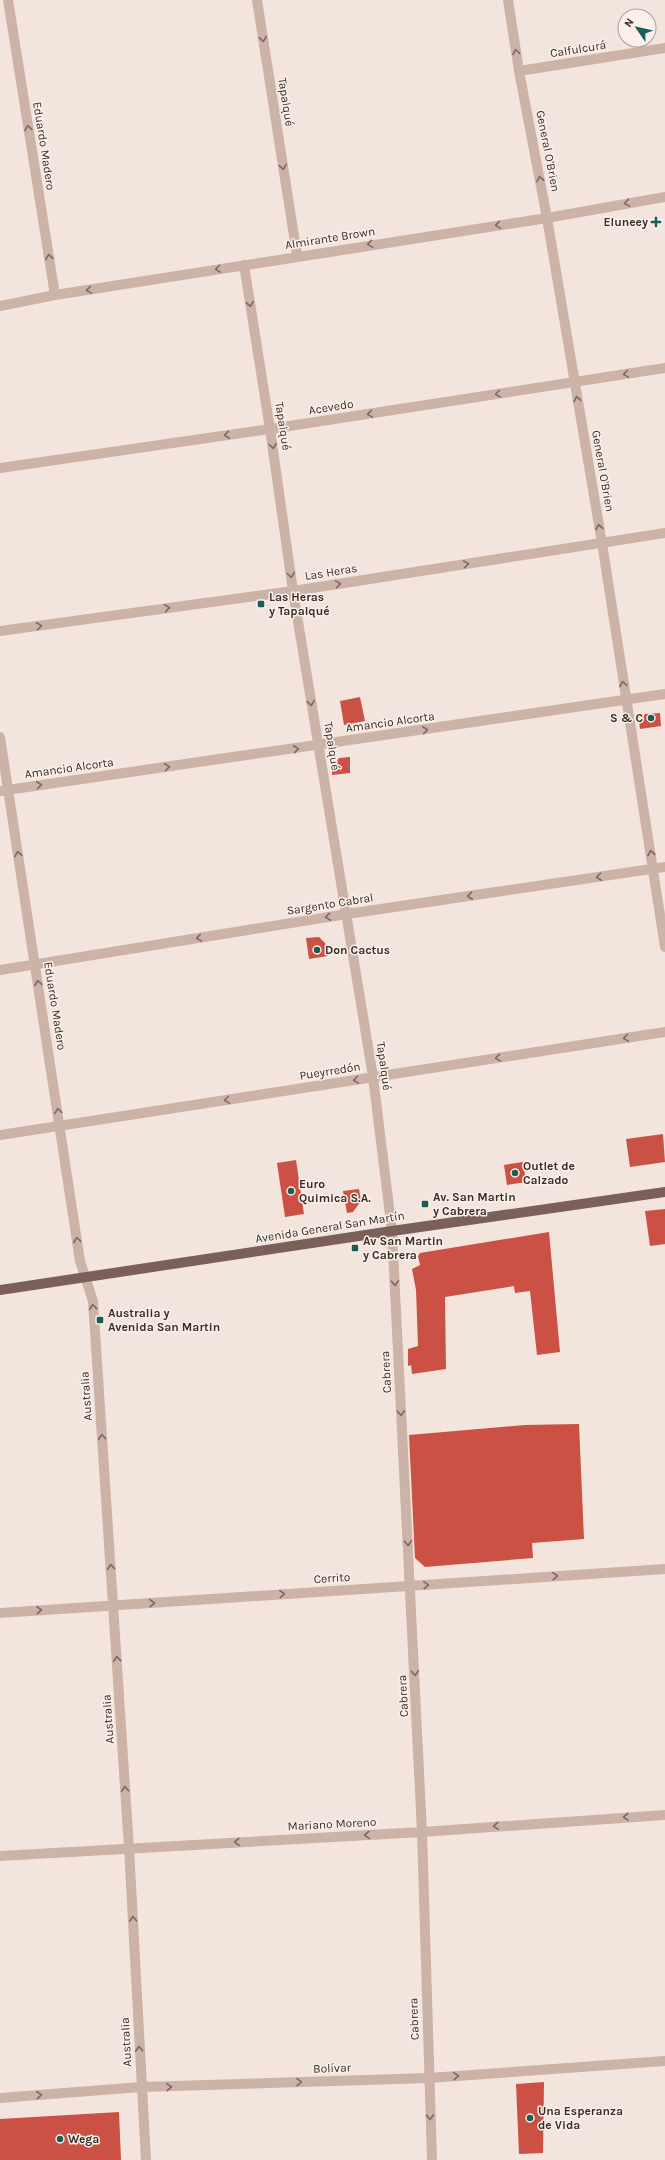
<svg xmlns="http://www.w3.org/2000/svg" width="665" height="2160" font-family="Karla,sans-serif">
	<rect width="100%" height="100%" fill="#f3e5dd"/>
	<path fill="#ca5144" d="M360,697L365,721L344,725L340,701Z
		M660,713L661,726L640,729L639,721L645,714Z
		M350,757V773L332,775V767L339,758Z
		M319,937L325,943L328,956L309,959L306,938Z
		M663,1134L665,1162L630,1167L626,1139Z
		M296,1160L304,1214L285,1217L277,1163Z
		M523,1162L526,1182L507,1185L504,1165Z
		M359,1189L361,1201L353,1212L347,1213L343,1191Z
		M665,1209V1244L650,1246L645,1211Z
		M549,1232L560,1352L537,1355L530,1291L515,1293L514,1286L445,1297L446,1369L412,1374L411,1365L408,1366V1349L418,1346L416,1290L412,1269L420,1265L418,1256L420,1253Z
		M579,1424L584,1539L532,1543L533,1558L425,1567L415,1558L409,1435L525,1425Z
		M544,2082L543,2153L519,2154L516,2084Z
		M119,2112L121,2160H0V2119Z"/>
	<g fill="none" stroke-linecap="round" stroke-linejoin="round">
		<path stroke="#ccb3a8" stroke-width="10" d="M8,0L55,295
			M257,0L297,255
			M508,0L519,71L547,218L602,543L665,947
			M519,71L665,48
			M244,265L270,429L293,591L373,1077L392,1231L422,1832L432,2160
			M0,306L55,295L547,218L665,197
			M0,468L270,429L665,368
			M0,631L293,591L665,533
			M0,737L80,1261L93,1301L129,1848L146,2160
			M0,791L665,694
			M0,970L347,914L665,867
			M0,1135L665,1032
			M0,1613L665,1569
			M0,1856L422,1832L665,1815
			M0,2098L141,2087L429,2078L665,2061"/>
		<path stroke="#7b5f59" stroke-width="10" d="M0,1290L392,1231L665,1192"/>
	</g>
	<defs><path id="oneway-chevron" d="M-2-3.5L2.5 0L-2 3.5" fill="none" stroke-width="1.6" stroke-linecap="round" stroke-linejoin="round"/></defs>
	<g stroke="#7b6862">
		<use href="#oneway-chevron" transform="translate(263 39) rotate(81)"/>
		<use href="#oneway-chevron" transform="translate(516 52) rotate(-99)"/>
		<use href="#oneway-chevron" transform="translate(28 128) rotate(-99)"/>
		<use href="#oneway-chevron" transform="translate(283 167) rotate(81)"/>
		<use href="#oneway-chevron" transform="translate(540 179) rotate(-101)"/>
		<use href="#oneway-chevron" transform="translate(627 203) rotate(170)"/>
		<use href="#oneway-chevron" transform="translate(498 225) rotate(171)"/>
		<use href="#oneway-chevron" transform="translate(370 244) rotate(171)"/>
		<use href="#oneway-chevron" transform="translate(49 257) rotate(-99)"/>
		<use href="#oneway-chevron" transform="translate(218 269) rotate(171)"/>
		<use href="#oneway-chevron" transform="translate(89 290) rotate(171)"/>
		<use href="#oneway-chevron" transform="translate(250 304) rotate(81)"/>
		<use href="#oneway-chevron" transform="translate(626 374) rotate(171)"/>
		<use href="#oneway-chevron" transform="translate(498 394) rotate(171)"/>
		<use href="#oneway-chevron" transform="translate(577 399) rotate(-100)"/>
		<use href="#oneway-chevron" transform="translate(370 414) rotate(171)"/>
		<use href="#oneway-chevron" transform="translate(227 435) rotate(172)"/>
		<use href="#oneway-chevron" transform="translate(273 446) rotate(82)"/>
		<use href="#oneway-chevron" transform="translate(599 527) rotate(-100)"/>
		<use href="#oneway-chevron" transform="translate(466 564) rotate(-9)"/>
		<use href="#oneway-chevron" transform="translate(291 575) rotate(82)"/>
		<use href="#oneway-chevron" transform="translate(338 584) rotate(-9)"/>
		<use href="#oneway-chevron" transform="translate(167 608) rotate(-8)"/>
		<use href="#oneway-chevron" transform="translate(39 626) rotate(-8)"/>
		<use href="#oneway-chevron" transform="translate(623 684) rotate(-99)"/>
		<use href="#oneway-chevron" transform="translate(311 703) rotate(81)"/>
		<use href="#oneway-chevron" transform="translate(425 730) rotate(-8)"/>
		<use href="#oneway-chevron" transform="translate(296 749) rotate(-8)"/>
		<use href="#oneway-chevron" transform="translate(167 767) rotate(-8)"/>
		<use href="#oneway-chevron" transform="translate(39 785) rotate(-8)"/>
		<use href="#oneway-chevron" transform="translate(651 853) rotate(-100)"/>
		<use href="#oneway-chevron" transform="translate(18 854) rotate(-99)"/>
		<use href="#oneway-chevron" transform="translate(599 877) rotate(172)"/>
		<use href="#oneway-chevron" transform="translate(470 896) rotate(172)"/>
		<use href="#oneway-chevron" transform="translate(328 917) rotate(171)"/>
		<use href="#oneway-chevron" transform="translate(199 938) rotate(171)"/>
		<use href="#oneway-chevron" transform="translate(38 983) rotate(-99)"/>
		<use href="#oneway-chevron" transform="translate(626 1038) rotate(171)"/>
		<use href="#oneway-chevron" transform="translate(498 1058) rotate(171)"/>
		<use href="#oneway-chevron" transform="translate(356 1080) rotate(171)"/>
		<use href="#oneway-chevron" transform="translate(227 1100) rotate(171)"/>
		<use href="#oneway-chevron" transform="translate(58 1111) rotate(-99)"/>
		<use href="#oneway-chevron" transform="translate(77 1240) rotate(-99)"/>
		<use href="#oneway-chevron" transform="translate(395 1283) rotate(87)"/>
		<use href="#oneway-chevron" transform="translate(93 1307) rotate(-95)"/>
		<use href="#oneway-chevron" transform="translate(401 1413) rotate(87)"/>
		<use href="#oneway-chevron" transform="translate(102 1437) rotate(-94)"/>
		<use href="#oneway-chevron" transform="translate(408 1543) rotate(87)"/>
		<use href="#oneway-chevron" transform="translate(111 1567) rotate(-94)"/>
		<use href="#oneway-chevron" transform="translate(555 1576) rotate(-4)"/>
		<use href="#oneway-chevron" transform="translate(426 1585) rotate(-4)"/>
		<use href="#oneway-chevron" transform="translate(282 1594) rotate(-4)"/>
		<use href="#oneway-chevron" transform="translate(152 1603) rotate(-4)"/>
		<use href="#oneway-chevron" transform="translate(39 1610) rotate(-3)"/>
		<use href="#oneway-chevron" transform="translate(117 1659) rotate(-94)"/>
		<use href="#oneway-chevron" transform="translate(415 1673) rotate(87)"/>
		<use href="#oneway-chevron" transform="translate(125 1789) rotate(-94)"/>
		<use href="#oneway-chevron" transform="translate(626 1817) rotate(176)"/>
		<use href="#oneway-chevron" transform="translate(496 1826) rotate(176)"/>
		<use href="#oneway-chevron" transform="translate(367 1835) rotate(177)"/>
		<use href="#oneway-chevron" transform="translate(237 1842) rotate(177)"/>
		<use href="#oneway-chevron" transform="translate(133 1919) rotate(-93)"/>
		<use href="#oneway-chevron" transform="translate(139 2049) rotate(-93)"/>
		<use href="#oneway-chevron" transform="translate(456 2076) rotate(-4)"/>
		<use href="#oneway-chevron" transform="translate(299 2082) rotate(-2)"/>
		<use href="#oneway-chevron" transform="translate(169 2087) rotate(-2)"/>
		<use href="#oneway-chevron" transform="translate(39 2095) rotate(-4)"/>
		<use href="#oneway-chevron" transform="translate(430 2117) rotate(88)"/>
	</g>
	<g fill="#1c5c57" stroke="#faf0e9" stroke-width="1.5">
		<path d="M654 216h4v4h4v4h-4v4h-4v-4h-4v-4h4z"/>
		<rect x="257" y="600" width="8" height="8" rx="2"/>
		<circle cx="651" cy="718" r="4"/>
		<circle cx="317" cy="950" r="4"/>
		<circle cx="515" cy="1173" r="4"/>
		<circle cx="291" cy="1191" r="4"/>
		<rect x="421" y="1200" width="8" height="8" rx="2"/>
		<rect x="351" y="1244" width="8" height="8" rx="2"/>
		<rect x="96" y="1316" width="8" height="8" rx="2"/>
		<circle cx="530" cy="2118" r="4"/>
		<circle cx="60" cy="2139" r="4"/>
	</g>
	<g text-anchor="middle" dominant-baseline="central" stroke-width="3" stroke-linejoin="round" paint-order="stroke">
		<g font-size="12" fill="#382b28" stroke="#faf0e9">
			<text transform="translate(578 49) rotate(-9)">Calfulcurá</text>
			<text transform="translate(286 102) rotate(81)">Tapalqué</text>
			<text transform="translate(44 146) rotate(81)">Eduardo Madero</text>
			<text transform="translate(548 151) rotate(79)">General O'Brien</text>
			<text transform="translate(330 238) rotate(-9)">Almirante Brown</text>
			<text transform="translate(331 407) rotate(-9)">Acevedo</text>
			<text transform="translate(283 426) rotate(81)">Tapalqué</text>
			<text transform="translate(603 471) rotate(80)">General O'Brien</text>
			<text transform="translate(331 572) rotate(-9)">Las Heras</text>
			<text transform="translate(390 722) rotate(-8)">Amancio Alcorta</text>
			<text transform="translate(332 746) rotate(81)">Tapalqué</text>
			<text transform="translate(69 768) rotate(-8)">Amancio Alcorta</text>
			<text transform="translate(330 904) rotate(-9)">Sargento Cabral</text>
			<text transform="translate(55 1006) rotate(81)">Eduardo Madero</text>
			<text transform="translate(384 1066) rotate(82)">Tapalqué</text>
			<text transform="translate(330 1071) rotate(-9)">Pueyrredón</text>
			<text transform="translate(330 1227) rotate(-9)">Avenida General San Martín</text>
			<text transform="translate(386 1372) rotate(-93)">Cabrera</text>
			<text transform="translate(86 1396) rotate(-94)">Australia</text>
			<text transform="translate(332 1578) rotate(-4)">Cerrito</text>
			<text transform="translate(403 1696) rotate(-93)">Cabrera</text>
			<text transform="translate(108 1719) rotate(-94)">Australia</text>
			<text transform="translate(332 1824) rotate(-3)">Mariano Moreno</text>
			<text transform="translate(414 2019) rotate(-92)">Cabrera</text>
			<text transform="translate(126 2042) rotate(-93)">Australia</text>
			<text transform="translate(332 2068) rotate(-2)">Bolívar</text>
		</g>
		<g font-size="12" font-weight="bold" fill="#382b28" stroke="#faf0e9" text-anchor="start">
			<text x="648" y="222" text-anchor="end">Eluneey</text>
			<text x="269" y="597">Las Heras<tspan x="269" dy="14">y Tapalqué</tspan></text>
			<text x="643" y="718" text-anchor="end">S &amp; C</text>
			<text x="325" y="950">Don Cactus</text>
			<text x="523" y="1166">Outlet de<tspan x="523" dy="14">Calzado</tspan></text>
			<text x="299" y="1184">Euro<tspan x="299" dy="14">Quimica S.A.</tspan></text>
			<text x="433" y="1197">Av. San Martin<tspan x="433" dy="14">y Cabrera</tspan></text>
			<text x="363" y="1241">Av San Martin<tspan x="363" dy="14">y Cabrera</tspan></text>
			<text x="108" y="1313">Australia y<tspan x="108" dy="14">Avenida San Martin</tspan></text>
			<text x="538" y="2111">Una Esperanza<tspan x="538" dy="14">de Vida</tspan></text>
			<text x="68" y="2139">Wega</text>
		</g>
	</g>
	<g transform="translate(637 28) rotate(304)"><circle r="19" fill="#faf0e9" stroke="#aca19c"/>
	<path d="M0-3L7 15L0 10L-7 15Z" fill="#1c5c57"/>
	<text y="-6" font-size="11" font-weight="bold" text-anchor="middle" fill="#382b28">N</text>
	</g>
</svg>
